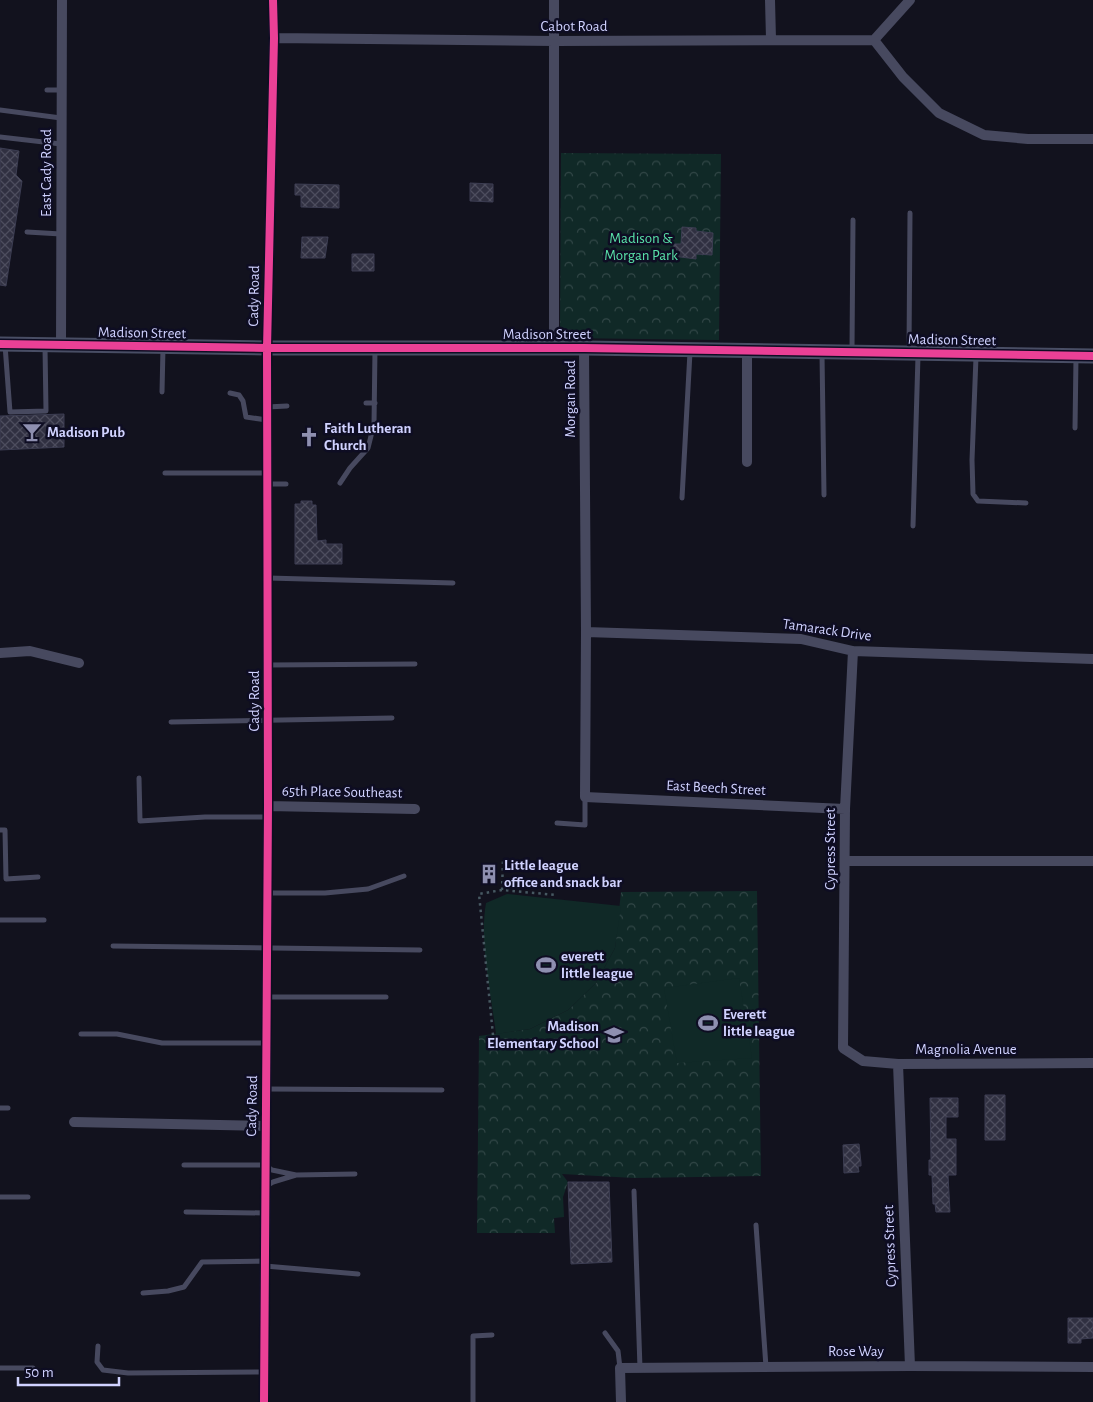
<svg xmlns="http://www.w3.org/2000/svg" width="1093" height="1402" font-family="'Alegreya Sans',sans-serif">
	<defs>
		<pattern id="park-crowns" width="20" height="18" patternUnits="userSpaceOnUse" patternTransform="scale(1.25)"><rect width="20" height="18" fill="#102927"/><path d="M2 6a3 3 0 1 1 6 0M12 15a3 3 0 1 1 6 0" fill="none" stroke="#324747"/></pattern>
		<pattern id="building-cross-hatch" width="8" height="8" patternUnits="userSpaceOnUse" patternTransform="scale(1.25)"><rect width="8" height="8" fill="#303041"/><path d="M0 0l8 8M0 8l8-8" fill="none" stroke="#4d4d5e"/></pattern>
	</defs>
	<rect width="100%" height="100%" fill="#12121e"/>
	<path fill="url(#park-crowns)" d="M561,153L721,154L719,340L567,338L562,335L560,330Z
		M757,891L761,1176L634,1178L562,1174L568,1182L563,1197L564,1217L554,1218L555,1233H477L479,1036L530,1029L568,1010L596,983L615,948L621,892Z"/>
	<path fill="#102927" d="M507,894L621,906L615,948L596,983L568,1010L530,1029L496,1034C491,994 479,942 486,903Z
		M739,978L752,1058L677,1063L664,988Z"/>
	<path fill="url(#building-cross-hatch)" stroke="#3c3d52" d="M0,148L19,151L16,175L22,181L6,286L0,285Z
		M470,183L493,184V202L470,201Z
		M295,184L339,185V208L301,207V195H295Z
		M682,227L696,228V231L713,233L712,255L696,254V259L673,256L674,244H681Z
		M302,237H328L325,258H301Z
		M352,254H374V271H352Z
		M64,414V447L0,450V416Z
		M301,501H312V505H316L317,541L326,540V544H342V564H295V504H301Z
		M985,1095H1005V1140H985Z
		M930,1098H958V1117H946V1139H956V1175H948L950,1212H936L935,1204H933L932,1175H929V1160H931Z
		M859,1144L861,1163V1166H858L859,1172L844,1173L843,1145Z
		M568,1182H609L612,1262L571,1264Z
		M1068,1318H1093V1338L1081,1339V1343H1068Z"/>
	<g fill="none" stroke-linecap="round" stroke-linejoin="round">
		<path stroke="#475962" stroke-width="2.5" stroke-dasharray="2.5 4" stroke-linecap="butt" d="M502,890L503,861
			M493,1035L479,894L502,890L556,895"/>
		<path stroke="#47495f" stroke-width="5" d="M47,90H61
			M0,110L61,118
			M0,137L61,144
			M27,232L61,234
			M5,345L10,412L46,411L45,347
			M852,350L853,220
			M909,352L910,213
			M822,354L824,495
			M976,357L972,460L973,494L978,501L1026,503
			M162,392L163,348
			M230,393L239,395L243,401L246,417L267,420
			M366,403H375
			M267,407L287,406
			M1075,428L1076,358
			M165,473H267
			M340,483L350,468L368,448L374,424L375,349
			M267,484H286
			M682,498L690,352
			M913,526L918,356
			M268,578L453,583
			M268,665L415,664
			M171,722L392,718
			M139,778L140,821L205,817H267
			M557,823L585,825V797
			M0,830H5L6,879L38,877
			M267,893H325L368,889L404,876
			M0,920H44
			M113,946L420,950
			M267,997H386
			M81,1034H117L162,1043H266
			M266,1089L442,1090
			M0,1108H8
			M184,1165H265L272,1170L296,1175L273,1182L266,1186
			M296,1175L355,1174
			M634,1191L640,1368
			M0,1197H28
			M186,1212L265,1213
			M756,1225L766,1367
			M265,1266L358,1274
			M143,1293L168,1291L184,1287L202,1262L265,1261
			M605,1333L618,1351L620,1368
			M98,1346L97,1362L103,1370L128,1373L264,1372
			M0,1368H33
			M473,1402V1336L492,1335"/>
		<path stroke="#47495f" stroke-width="10" d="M554,0V347H560
			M770,0L771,39
			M274,38L554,41L874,40
			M874,40L903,77L939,113L984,135L1028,139H1093
			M874,40L910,0
			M61,346L62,0
			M580,348H584L586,632L585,797L845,809
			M747,462V350
			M586,632L801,639L853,651L1093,659
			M853,651L845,809L843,1048L863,1061L898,1064L1093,1063
			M0,653L30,651L79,663
			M268,806L415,809
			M845,861H1093
			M898,1064L910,1366
			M74,1122L266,1126
			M264,1402L268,806L267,348L274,38L273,0
			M621,1402L620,1368L910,1366L1093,1367"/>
		<path stroke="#494e65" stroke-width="15" d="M0,344L267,348H584L1093,356"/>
		<defs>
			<path id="cycleway" d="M0,344L267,348H584L1093,356
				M264,1402L268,806L267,348L274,38L273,0"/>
		</defs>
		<use href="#cycleway" stroke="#0e0d23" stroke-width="11"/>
		<use href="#cycleway" stroke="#ea4096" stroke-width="8"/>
	</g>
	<defs>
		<symbol id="bar-bare" viewBox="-9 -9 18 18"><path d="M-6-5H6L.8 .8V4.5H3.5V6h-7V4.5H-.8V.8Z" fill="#8e8fb0" stroke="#0e0d23" stroke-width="2.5" paint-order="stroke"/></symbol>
		<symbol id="church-bare" viewBox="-9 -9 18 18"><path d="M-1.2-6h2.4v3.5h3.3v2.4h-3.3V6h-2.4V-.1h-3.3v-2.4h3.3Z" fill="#8e8fb0" stroke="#0e0d23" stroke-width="2.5" paint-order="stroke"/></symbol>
		<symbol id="building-bare" viewBox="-9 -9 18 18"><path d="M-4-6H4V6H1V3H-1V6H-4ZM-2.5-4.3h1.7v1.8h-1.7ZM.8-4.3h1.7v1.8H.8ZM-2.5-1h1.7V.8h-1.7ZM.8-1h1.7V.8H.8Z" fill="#8e8fb0" stroke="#0e0d23" stroke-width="2.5" paint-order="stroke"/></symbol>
		<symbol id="stadium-bare" viewBox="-9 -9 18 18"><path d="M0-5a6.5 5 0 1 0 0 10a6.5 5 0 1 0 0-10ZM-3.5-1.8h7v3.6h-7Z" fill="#8e8fb0" stroke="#0e0d23" stroke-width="2.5" paint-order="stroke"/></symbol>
		<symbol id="school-bare" viewBox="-9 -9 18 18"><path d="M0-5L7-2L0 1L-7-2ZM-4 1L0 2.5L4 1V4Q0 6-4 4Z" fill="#8e8fb0" stroke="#0e0d23" stroke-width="2.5" paint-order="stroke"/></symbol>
	</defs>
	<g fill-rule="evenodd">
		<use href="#bar-bare" x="18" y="418" width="28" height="28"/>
		<use href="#church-bare" x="295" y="423" width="28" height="28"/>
		<use href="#building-bare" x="475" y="860" width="28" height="28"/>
		<use href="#stadium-bare" x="532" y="951" width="28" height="28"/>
		<use href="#stadium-bare" x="694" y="1009" width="28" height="28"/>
		<use href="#school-bare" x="600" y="1021" width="28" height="28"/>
	</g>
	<g text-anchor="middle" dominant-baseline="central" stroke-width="5" stroke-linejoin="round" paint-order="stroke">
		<g font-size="15" fill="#d0d2ff" stroke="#0e0d23">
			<text x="574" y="26">Cabot Road</text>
			<text transform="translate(46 173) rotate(-90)">East Cady Road</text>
			<text transform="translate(254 296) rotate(-89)">Cady Road</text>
			<text transform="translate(142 333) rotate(1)">Madison Street</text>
			<text x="547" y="334">Madison Street</text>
			<text transform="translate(952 340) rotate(1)">Madison Street</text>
			<text transform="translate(570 399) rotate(-90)">Morgan Road</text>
			<text transform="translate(827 630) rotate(8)">Tamarack Drive</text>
			<text transform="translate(254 701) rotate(-90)">Cady Road</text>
			<text transform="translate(716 788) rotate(3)">East Beech Street</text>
			<text transform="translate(342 792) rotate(1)">65th Place Southeast</text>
			<text transform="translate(830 849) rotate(-90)">Cypress Street</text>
			<text x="966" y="1049">Magnolia Avenue</text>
			<text transform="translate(252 1106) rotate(-89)">Cady Road</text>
			<text transform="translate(890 1246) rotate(-92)">Cypress Street</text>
			<text x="856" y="1351">Rose Way</text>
		</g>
		<g font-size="15" fill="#59e2a9" stroke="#0e0d23">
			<text x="641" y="238">Madison &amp;<tspan x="641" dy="17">Morgan Park</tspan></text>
		</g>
		<g font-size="15" font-weight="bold" fill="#d0d2ff" stroke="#0e0d23" text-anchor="start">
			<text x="324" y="428">Faith Lutheran<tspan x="324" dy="17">Church</tspan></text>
			<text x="47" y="432">Madison Pub</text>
			<text x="504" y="865">Little league<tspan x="504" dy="17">office and snack bar</tspan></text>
			<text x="561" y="956">everett<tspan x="561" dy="17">little league</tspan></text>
			<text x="723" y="1014">Everett<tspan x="723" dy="17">little league</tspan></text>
			<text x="599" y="1026" text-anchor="end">Madison<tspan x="599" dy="17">Elementary School</tspan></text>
		</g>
	</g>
	<path d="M18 1377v8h101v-8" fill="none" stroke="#d0d2ff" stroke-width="2.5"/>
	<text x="25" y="1377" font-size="15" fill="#d0d2ff" stroke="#0e0d23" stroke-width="4" paint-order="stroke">50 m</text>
</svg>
